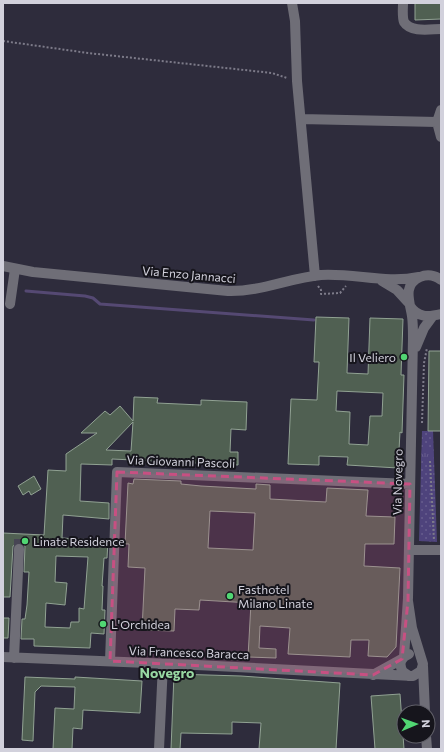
<svg xmlns="http://www.w3.org/2000/svg" width="444" height="752" font-family="Commissioner,sans-serif">
	<defs>
		<pattern id="grass-dots" width="8" height="8" patternUnits="userSpaceOnUse"><rect width="8" height="8" fill="#4e437c"/><path d="M2 2h.1M6 6h.1" fill="none" stroke="#675d8e" stroke-width="1.8" stroke-linecap="round"/></pattern>
		<pattern id="park-tufts" width="24" height="20" patternUnits="userSpaceOnUse"><rect width="24" height="20" fill="#4e437c"/><path d="M3 7l-1-3M5 7V3M7 7l1-3M15 17l-1-3M17 17v-4M19 17l1-3" fill="none" stroke="#675d8e"/></pattern>
	</defs>
	<rect width="100%" height="100%" fill="#2e2c3c"/>
	<path fill="url(#grass-dots)" d="M422,431H433L437,542L419,541Z"/>
	<path fill="url(#park-tufts)" d="M422,448H433L434,461H421Z"/>
	<g fill="none" stroke-linecap="round" stroke-linejoin="round">
		<path stroke="#554973" stroke-width="3" d="M26,291L85,296L93,298L100,304L314,320"/>
	</g>
	<path fill="#506052" stroke="#91a293" fill-rule="evenodd" d="M415,3H441V19L415,20Z
		M316,317L349,318L347,373L368,374L370,318L403,319L401,375H404L402,433L400,432L398,468L347,465L348,457L319,456V465L288,464L291,399L317,400L319,362H314ZM337,391L383,393L382,416H370L368,445L349,444L350,412L336,411Z
		M429,351H441V431H428Z
		M134,397L158,398L157,403L201,405V400L247,402L246,430L231,429L230,452H238V465L112,459V465L81,464L80,501L109,503V519L63,515L62,538L108,541L107,558H104L102,586H103L102,610H105L104,634L91,633L90,648L34,646V639H21L22,619H25L27,605L29,572H24L25,546L19,543L13,546L10,597H3V533L44,535L48,470L66,471V454L97,433H81L105,411L110,415L120,406L133,421ZM133,422L131,451L106,450ZM56,556L88,557L84,609L79,608V622H71L70,628L45,627L46,603L65,605L67,583L55,582Z
		M34,476L41,489L31,495L29,491L23,495L18,486Z
		M134,479L181,481V484L201,486L256,489V484L270,485V499L326,502L327,488L368,490L366,516L395,517L394,544H365L364,566L400,568L396,647L387,657L368,656L369,640H351L350,657L288,654L290,628L260,626L259,648L276,649V658L248,657L251,603L200,600L199,610L175,609L174,631L142,630L145,568L128,567L129,544H125L128,483L133,484ZM210,511L255,513L253,550L208,548Z
		M3,618H9L8,638H3Z
		M174,674L241,676L340,683L336,749H259L261,723L232,722V734L181,733L180,749H171Z
		M25,677L75,679V677L142,681L140,713L83,710L82,729L73,728L72,749H53L55,708L74,709L75,687L41,686L35,692L33,741L22,740Z
		M400,694L404,749H375L371,696Z"/>
	<g fill="none" stroke-linecap="round" stroke-linejoin="round">
		<path stroke="#474554" stroke-width="10" stroke-dasharray="10 5" stroke-linecap="butt" d="M19,549V534"/>
		<path stroke="#7d7b89" stroke-width="2" stroke-dasharray="2 2" stroke-linecap="butt" d="M3,41L88,53L272,73L287,78
			M318,286L321,290V294L340,293L346,286
			M422,423L424,363L427,348
			M430,461L434,541"/>
		<path stroke="#6f6e77" stroke-width="10" d="M292,3L295,21L297,81L315,276
			M403,3C403,9 402,17 404,22C411,33 431,29 441,29
			M441,110L437,122L441,137
			M301,119L437,122
			M3,266L33,272L228,291C260,292 289,278 321,275C355,273 386,284 419,277
			M382,281L397,290L408,302
			M10,304L15,269
			M410,306C418,318 428,317 441,314
			M416,347L424,328L432,317
			M409,550H441
			M3,657L196,665L413,676L421,671L423,664L412,628L408,601
			M404,657L408,598L413,338C413,331 413,323 412,316C410,302 402,285 420,277C427,274 435,275 441,280
			M14,658L19,549
			M110,661L117,472L410,484
			M423,666L425,712
			M373,675L402,659
			M409,676L403,672C398,664 401,657 409,654
			M426,736L427,749
			M159,749L163,664"/>
	</g>
	<path fill="#c75082" fill-opacity="0.2" stroke="#c75082" stroke-width="3" stroke-dasharray="8 5" stroke-linejoin="round" d="M117,472L410,484L408,601L402,659L373,675L110,661Z"/>
	<g fill="#51d673" stroke="#16151c" stroke-width="1.5">
		<circle cx="404" cy="357" r="4"/>
		<circle cx="25" cy="541" r="4"/>
		<circle cx="230" cy="596" r="4"/>
		<circle cx="103" cy="624" r="4"/>
	</g>
	<g text-anchor="middle" dominant-baseline="central" stroke-width="4" stroke-linejoin="round" paint-order="stroke">
		<g font-size="12" fill="#d2d1dc" stroke="#16151c">
			<text transform="translate(189 274) rotate(5)">Via Enzo Jannacci</text>
			<text transform="translate(181 461) rotate(2)">Via Giovanni Pascoli</text>
			<text transform="translate(397 482) rotate(-89)">Via Novegro</text>
			<text transform="translate(189 652) rotate(2)">Via Francesco Baracca</text>
		</g>
		<g font-size="12" fill="#d2d1dc" stroke="#16151c" text-anchor="start">
			<text x="396" y="357" text-anchor="end">Il Veliero</text>
			<text x="33" y="541">Linate Residence</text>
			<text x="238" y="589">Fasthotel<tspan x="238" dy="14">Milano Linate</tspan></text>
			<text x="111" y="624">L'Orchidea</text>
		</g>
		<g font-size="14" font-weight="bold" fill="#98d8a2" stroke="#16151c">
			<text x="167" y="672">Novegro</text>
		</g>
	</g>
	<rect width="444" height="752" fill="none" stroke="#d2d1dc" stroke-width="8"/>
	<g transform="translate(416 724) rotate(88)"><circle r="19" fill="#16151c" stroke="#616069"/>
	<path d="M0-3L7 15L0 10L-7 15Z" fill="#51d673"/>
	<text y="-6" font-size="11" font-weight="bold" text-anchor="middle" fill="#d2d1dc">N</text>
	</g>
</svg>
